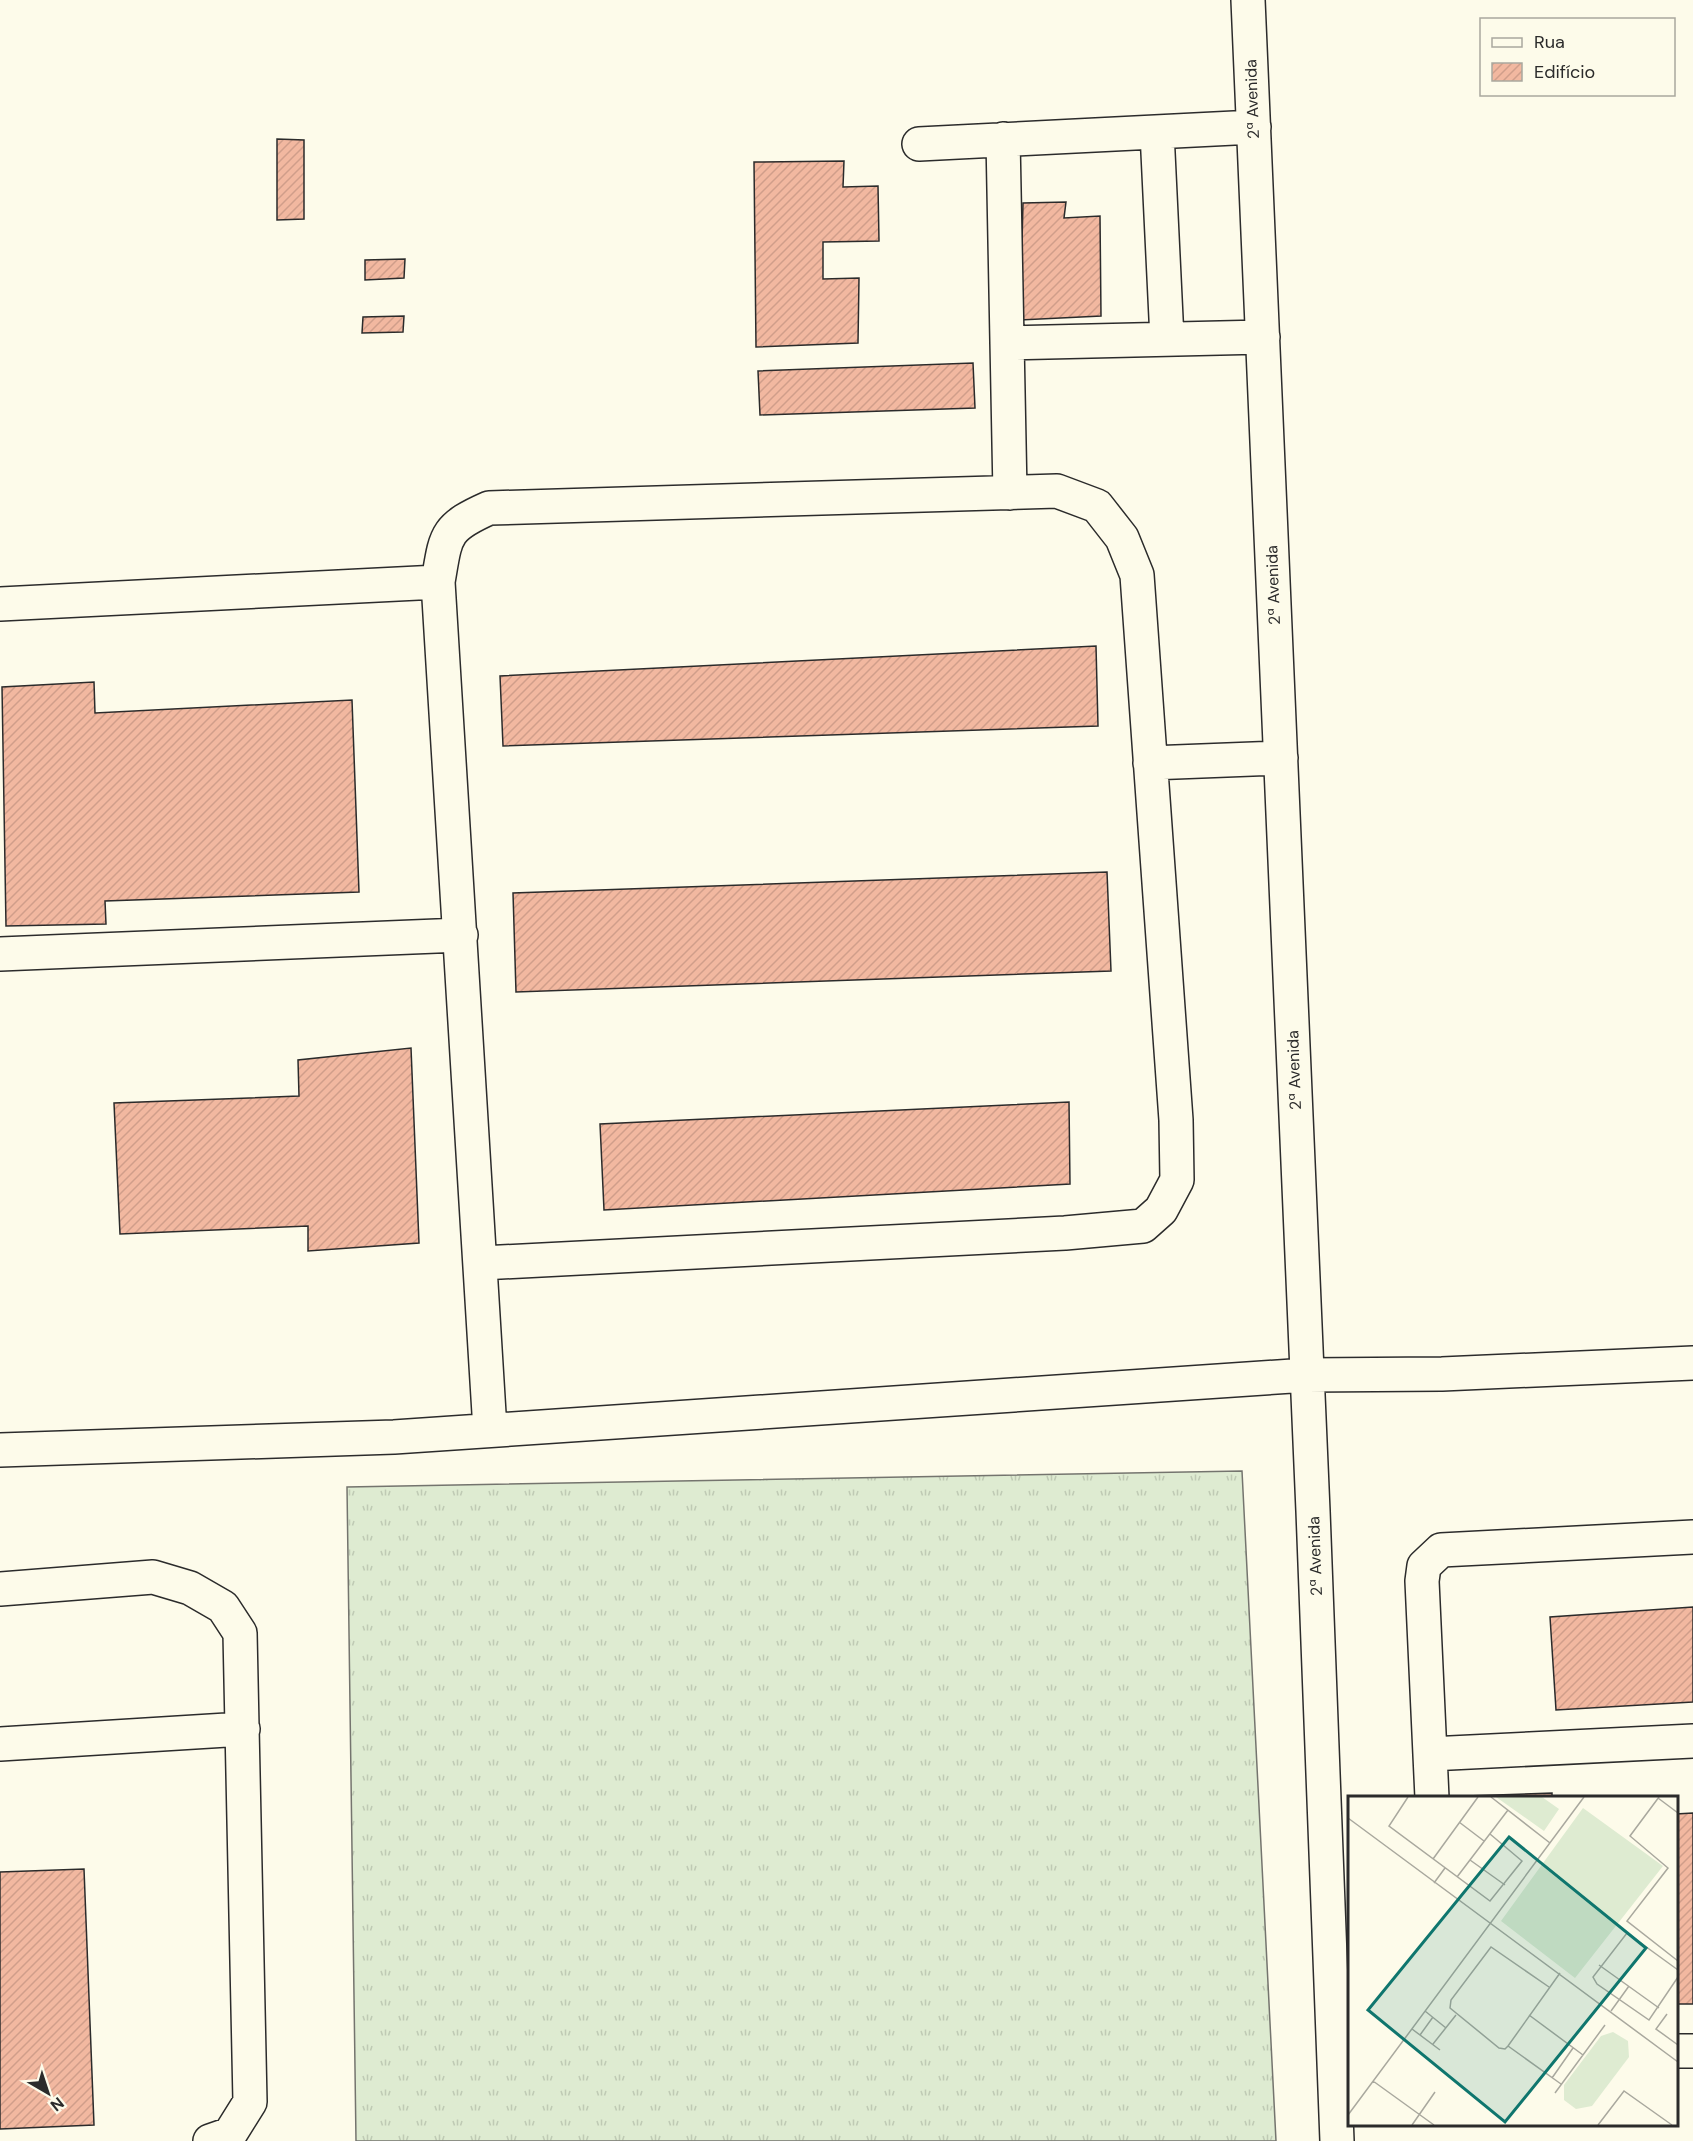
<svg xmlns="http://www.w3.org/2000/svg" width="1693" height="2141" font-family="'DM Sans',sans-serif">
	<defs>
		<pattern id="grass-tufts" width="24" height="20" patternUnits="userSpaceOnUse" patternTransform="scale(1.5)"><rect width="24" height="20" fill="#deebd1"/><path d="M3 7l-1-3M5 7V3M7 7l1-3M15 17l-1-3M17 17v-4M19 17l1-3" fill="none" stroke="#bfcab4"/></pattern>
		<pattern id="building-hatch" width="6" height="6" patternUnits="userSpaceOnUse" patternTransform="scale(1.5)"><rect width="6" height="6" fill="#f2b8a0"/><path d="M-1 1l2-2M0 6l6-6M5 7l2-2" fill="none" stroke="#d09e8a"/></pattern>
	</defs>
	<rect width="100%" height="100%" fill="#fdfbea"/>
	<path fill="url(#grass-tufts)" stroke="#74746e" stroke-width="1.5" d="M1242,1471L1276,2141H356L347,1487Z"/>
	<path fill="url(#building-hatch)" stroke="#2b2b2b" stroke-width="1.5" d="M277,139L304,140V219L277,220Z
		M844,161L843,187L878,186L879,241L823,242V279L859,278L858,343L756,347L754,162Z
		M1066,202L1064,218L1100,216L1101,316L1020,320L1023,203Z
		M405,259L404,278L365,280V260Z
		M404,316L403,332L362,333L363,317Z
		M973,363L975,408L760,415L758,371Z
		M1096,646L1098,726L503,746L500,676Z
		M94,682L95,713L352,700L359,892L105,901L106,924L6,926L2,687Z
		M1107,872L1111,971L516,992L513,893Z
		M411,1048L419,1243L308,1251V1226L120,1234L114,1103L299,1096L298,1060Z
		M1069,1102L1070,1184L604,1210L600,1124Z
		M1693,1607V1702L1556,1710L1550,1617Z
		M1552,1793V1798H1466V1796Z
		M1693,1813V2004H1676V1814Z
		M84,1869L94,2125L0,2129V1872Z"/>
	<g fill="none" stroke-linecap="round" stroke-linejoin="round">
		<defs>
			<path id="minor" d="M1248,0L1313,1511L1337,2141
				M1157,132L1167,339
				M1003,139L1010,493
				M919,144L1254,127
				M1007,343L1263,337
				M0,604L438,582
				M1150,763L1281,758
				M0,954L461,935
				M482,1263L1065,1233L1143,1226L1161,1210L1177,1180L1176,1120L1137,575L1122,538L1097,506L1057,491L489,508C444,528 446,535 438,582L490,1430
				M0,1450L394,1437L1307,1375L1442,1374L1693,1363
				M0,1589L153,1577L190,1588L223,1607L240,1633L250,2102L230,2134L210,2141
				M0,1744L243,1729
				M1430,1754L1693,1741
				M1432,1798L1422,1581L1424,1566L1441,1550L1693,1537
				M1676,2051H1693"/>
		</defs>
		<use href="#minor" stroke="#2b2b2b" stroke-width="36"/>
		<use href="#minor" stroke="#fdfbea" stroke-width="33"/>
	</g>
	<g text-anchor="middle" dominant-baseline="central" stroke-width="4.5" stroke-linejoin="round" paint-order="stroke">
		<g font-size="16" fill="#2b2b2b" stroke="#fdfbea">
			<text transform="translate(1252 99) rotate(-92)">2ª Avenida</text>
			<text transform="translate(1273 585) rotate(-92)">2ª Avenida</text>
			<text transform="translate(1294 1070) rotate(-92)">2ª Avenida</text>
			<text transform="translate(1315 1556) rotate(-92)">2ª Avenida</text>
		</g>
	</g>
	<g transform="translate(1348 1796)">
		<rect width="330" height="330" fill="#fdfbea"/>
		<path d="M148,1H194L211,13L196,35ZM235,12L315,70L227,182L153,125Z" fill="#deebd1"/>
		<path d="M265,236L280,245L281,261L244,310L228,313L216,304V289L253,240Z" fill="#deebd1"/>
		<path fill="none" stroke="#a9a89e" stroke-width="1.5" d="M60,1L41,30L142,105L174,65L142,38M143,1L202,47M311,1L282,40L320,72L279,125L330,165M310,2L330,17M0,22L330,266M111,26L136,45M85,63L130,1M122,64L157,89M109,81L160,14M86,87L97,72M251,169L311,212M330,174L279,137L245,181L249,188L301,224L330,181M201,191L143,151L103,204L102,212L151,252L157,253L160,250L212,177M77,215L98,232M263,215L281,190M319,218L308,233L330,249M181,219L235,259M64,233L92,254M72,239L85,221M85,248L108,219M160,250L213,288M204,282L225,252M25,285L86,329M207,297L257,229M0,319L236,1M64,329L87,296M250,329L276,295L324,329"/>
		<path fill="#0f766e" fill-opacity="0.15" stroke="#0f766e" stroke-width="3" d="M161,41L298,152L157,326L20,214Z"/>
		<rect width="330" height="330" fill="none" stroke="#2b2b2b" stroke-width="3"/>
	</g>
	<rect x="1480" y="18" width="195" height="78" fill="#fdfbea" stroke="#a9a89e" stroke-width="1.5"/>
	<rect x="1492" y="38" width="30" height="9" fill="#fdfbea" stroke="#a9a89e" stroke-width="1.5"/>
	<text x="1534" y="48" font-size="18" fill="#2b2b2b">Rua</text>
	<rect x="1492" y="63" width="30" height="18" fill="url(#building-hatch)" stroke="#a9a89e" stroke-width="1.5"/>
	<text x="1534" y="78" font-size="18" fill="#2b2b2b">Edifício</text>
	<g transform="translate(48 2093) rotate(141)" stroke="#fdfbea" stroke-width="4.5" paint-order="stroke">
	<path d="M0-4.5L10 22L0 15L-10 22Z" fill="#2b2b2b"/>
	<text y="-9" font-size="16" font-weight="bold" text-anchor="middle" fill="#2b2b2b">N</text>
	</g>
</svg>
